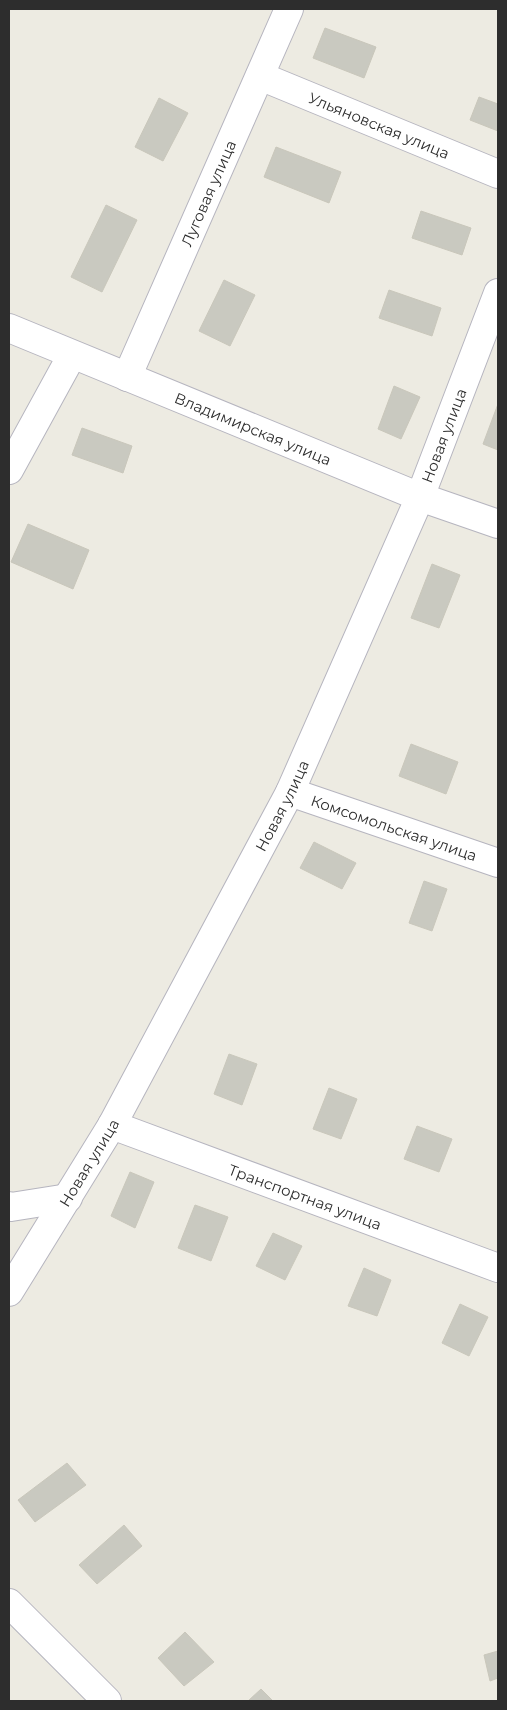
<svg xmlns="http://www.w3.org/2000/svg" width="507" height="1710" font-family="Montserrat,sans-serif">
	<rect width="100%" height="100%" fill="#edebe2"/>
	<path fill="#c9c9c0" stroke="#c9c7bb" d="M325,28L376,47L364,78L313,58Z
		M479,97L498,104V131L470,120Z
		M159,98L188,113L163,161L135,147Z
		M276,147L341,172L329,203L264,177Z
		M106,205L137,220L102,292L71,277Z
		M421,211L471,228L462,255L412,238Z
		M224,280L255,295L230,346L199,331Z
		M389,290L441,308L432,336L379,318Z
		M394,386L420,397L401,439L378,429Z
		M498,404V450L483,444Z
		M82,428L132,446L123,473L72,455Z
		M28,524L89,550L73,589L11,562Z
		M432,564L460,575L439,628L411,618Z
		M411,744L458,762L446,794L399,776Z
		M314,842L356,863L342,889L300,868Z
		M424,881L447,889L432,931L409,923Z
		M229,1054L257,1064L242,1105L214,1094Z
		M329,1088L357,1099L341,1139L313,1129Z
		M417,1126L452,1139L439,1172L404,1159Z
		M130,1172L154,1182L135,1228L111,1216Z
		M195,1205L228,1217L211,1261L178,1248Z
		M273,1233L302,1246L285,1280L256,1266Z
		M364,1268L391,1280L377,1316L348,1306Z
		M460,1304L488,1317L469,1356L442,1343Z
		M67,1463L86,1485L35,1522L18,1500Z
		M124,1525L142,1546L97,1584L79,1565Z
		M185,1632L214,1662L184,1686L158,1658Z
		M498,1651V1678L490,1681L484,1655Z
		M261,1689L273,1701H248Z"/>
	<g fill="none" stroke-linecap="round" stroke-linejoin="round">
		<defs>
			<g id="street">
				<path id="s1" d="M260,76L498,174"/>
				<path id="s2" d="M9,328L420,497L498,524"/>
				<path id="s3" d="M127,377L289,9"/>
				<path d="M9,470L72,355"/>
				<path id="s4" d="M290,792L498,863"/>
				<path id="s5" d="M112,1125L498,1268"/>
				<path d="M9,1206L11,1207L68,1198"/>
				<path id="s6" d="M9,1292L112,1125L290,792L420,497L498,293"/>
				<path d="M9,1603L107,1701"/>
			</g>
		</defs>
		<use href="#street" stroke="#b6b5bf" stroke-width="30"/>
		<use href="#street" stroke="#fff" stroke-width="28"/>
	</g>
	<g text-anchor="middle" dominant-baseline="central" stroke-width="4" stroke-linejoin="round" paint-order="stroke">
		<g font-size="15" fill="#2d2d2d" stroke="#fff">
			<text stroke="none"><textPath href="#s1" startOffset="129">Ульяновская улица</textPath></text>
			<text stroke="none"><textPath href="#s3" startOffset="201">Луговая улица</textPath></text>
			<text stroke="none"><textPath href="#s2" startOffset="264">Владимирская улица</textPath></text>
			<text stroke="none"><textPath href="#s6" startOffset="962">Новая улица</textPath></text>
			<text stroke="none"><textPath href="#s6" startOffset="558">Новая улица</textPath></text>
			<text stroke="none"><textPath href="#s4" startOffset="110">Комсомольская улица</textPath></text>
			<text stroke="none"><textPath href="#s6" startOffset="152">Новая улица</textPath></text>
			<text stroke="none"><textPath href="#s5" startOffset="206">Транспортная улица</textPath></text>
		</g>
	</g>
	<rect width="507" height="1710" fill="none" stroke="#2d2d2d" stroke-width="20"/>
</svg>
